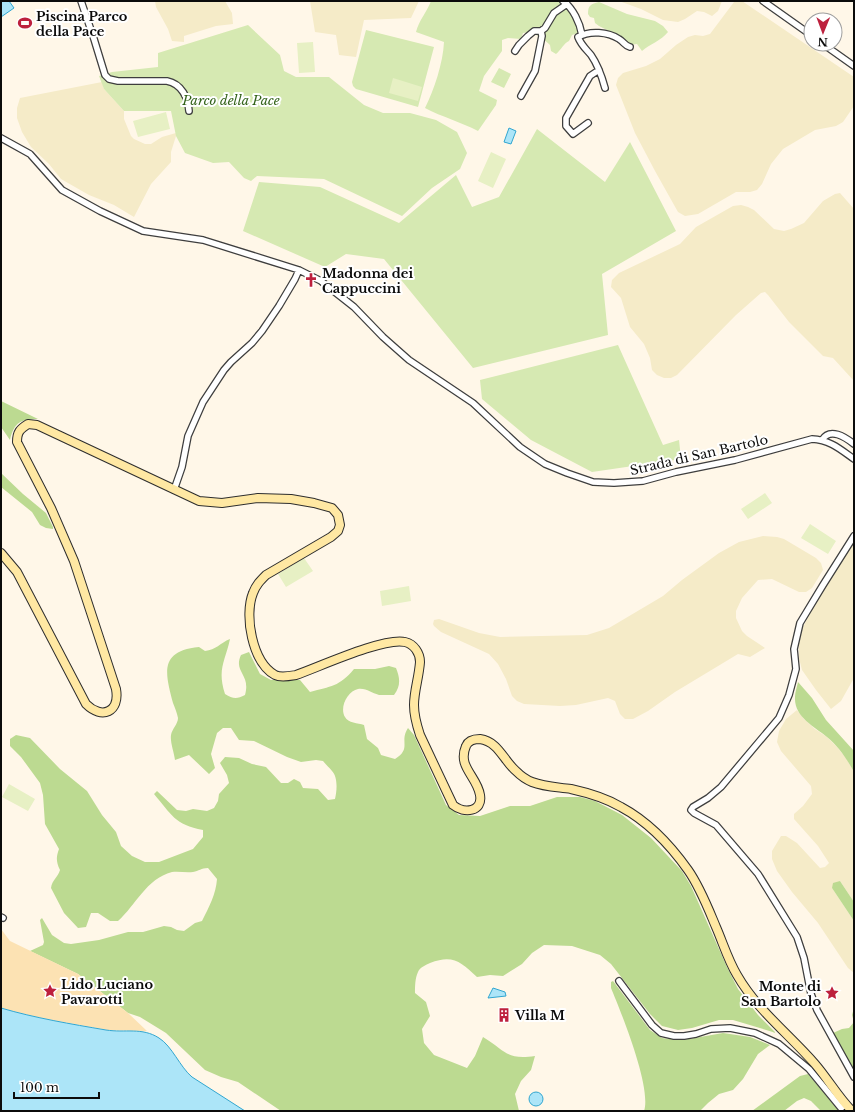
<svg xmlns="http://www.w3.org/2000/svg" width="855" height="1112" font-family="'Libre Baskerville',serif">
	<rect width="100%" height="100%" fill="#fff7e8"/>
	<path fill="#f5ebc8" d="M155,1H225L232,13L233,24L216,26L184,36V42L172,41L168,29L156,7Z
		M310,1H419L411,18L364,20L356,57L339,55L336,35L315,32Z
		M619,1H722L718,11L712,16L704,12L697,11L685,19L678,22L663,20L641,9Z
		M737,1H742L854,77V106L843,122L836,126L815,130L783,149L771,164L762,184L757,190L750,192H736L698,214L685,216L678,212L655,171L635,133L616,85L618,78L623,73L646,66L660,59L676,45L688,37L695,35L703,36L710,34L734,2Z
		M102,82L104,89L124,111V119L131,136L134,139L145,144H151L162,137L176,133V136L171,152V162L151,184L134,217L114,205L89,195L61,179L49,164L31,147L22,132L17,118V108L20,98Z
		M840,193L854,209V381L833,358L823,356L789,322L768,295L765,292L761,293L736,315L677,375L671,378H664L657,375L652,370L650,358L644,344L630,327L621,298L611,287L612,280L619,273L680,244L696,227L733,206L741,205L748,207L754,210L774,229L784,231L791,229L804,223L823,201L835,194Z
		M763,536L777,537L784,539L816,558L821,563L823,570L812,588L806,592H799L772,579L758,580L742,598L736,611V618L742,631L747,636L765,648L750,657L738,654L675,692L648,711L633,719H625L620,714L615,701L608,698L576,705L560,706L524,704L517,701L512,696L506,679L498,664L489,654L441,632L434,626L433,624L434,620L439,619L479,633L500,637L587,635L609,628L663,596L682,580L719,553L739,542Z
		M854,543V678L841,701L831,709L816,690L802,670L799,658V643L803,627L822,591Z
		M797,710L804,719L815,729L827,737L837,747L846,758L854,772V902L840,881L832,888L854,921V973L848,968L818,923L792,892L777,871L772,859V851L781,836H786L797,843L820,868L825,867L829,863L818,846L794,819V814L803,806L812,794L811,786L781,751L777,742L779,731L786,719Z"/>
	<path fill="#d6e9b2" d="M431,1H558L566,6L576,24L578,33L572,35L569,41C564,43 561,50 556,54L551,51L550,45C543,38 533,31 523,33L521,39L508,38L502,40V51L484,76L479,91L497,100L496,105L478,131C461,122 442,117 425,108C434,90 443,63 444,42L416,32C419,20 427,12 431,1Z
		M599,2L627,14L655,21L663,26L668,32C661,41 650,44 642,51L637,44L628,45L610,34L607,30L599,26L595,23L594,18L590,17L588,14C588,5 591,4 599,2Z
		M248,25L280,55L284,71L296,77H329L364,105L383,113H410L436,120L457,132L467,153L460,169L432,188L402,216L324,179L257,176L251,181L244,178L229,162L213,163L185,153L176,136L171,111H124L104,89L99,76L112,72L158,67V53Z
		M366,30L434,47L418,107L356,89L353,86L352,82Z
		M499,68L511,74L504,88L491,82Z
		M537,129L605,182L630,142L676,231L602,274L608,335L473,368L384,259L346,254L325,267L243,231L259,182L320,187L399,223L456,175L472,207L499,197Z
		M618,345L663,445L679,440L681,459L592,472L531,440L482,399L480,380Z"/>
	<path fill="#bcda91" d="M1,401L38,419C21,419 14,422 10,440L1,427Z
		M1,473L23,494L46,513L53,527V529L46,528L40,525L32,512L1,487Z
		M230,639C225,662 217,669 225,694C233,699 237,699 245,695C251,674 233,672 241,655L249,652L260,674L271,680H300L310,692C331,686 339,687 354,669H375L389,666L396,668C400,678 401,686 394,695C389,695 384,695 379,695C371,693 367,688 358,689C348,691 339,707 345,717C348,723 358,723 364,725L367,739L378,748L381,755L395,759C412,748 399,742 408,728L414,735L446,805L459,815L480,816L510,806H530L557,797H580L595,801L622,815L651,838L682,871L691,886L727,967L738,989L758,1015L776,1033L733,1020H719L692,1028L678,1030L662,1026L650,1014L611,964L600,955L572,946L544,945L532,953L522,964L503,976L490,975L477,977C461,962 453,954 430,963C426,965 420,967 418,972C415,978 415,987 415,993L426,1002L430,1016L422,1029L424,1043L434,1055L467,1068L475,1056L483,1037C506,1051 506,1060 535,1056L531,1070L521,1081L515,1094L519,1111H281L238,1082L221,1077L205,1070L166,1033L140,1017L128,1013L78,974L30,951L43,945L44,942L40,920L42,918L52,935L64,943L71,944L99,940L128,932H143L164,926L171,927L177,930L184,931L195,923L202,921C209,907 216,894 217,879L208,868C201,868 199,871 193,872C186,873 179,871 172,872C146,879 136,905 118,921H110L98,913H91L86,927L78,928L64,913L51,888C52,880 58,877 60,870C56,862 56,857 59,849L45,824L43,795L40,783L21,757L10,746V739L16,735L30,738L60,769L87,791L102,815L116,832L121,846L132,856L145,862H159L193,849L203,837V830C175,825 171,814 154,794L157,791L177,810L186,811L193,809L207,811L214,808L218,801L219,794L229,783L227,775L220,763L225,757L239,758L252,764L266,767L281,783H288L294,779L300,782L303,788L318,789L328,800L335,799C337,791 338,777 332,771C329,767 326,765 323,761L316,760L301,762L287,757L254,741L239,740L231,728H223L217,733L211,754L215,768L209,774L189,755L175,760C174,752 170,742 171,735C172,729 178,724 178,718C177,713 175,708 173,703C165,673 159,651 199,647L205,651C216,650 220,643 230,639Z
		M798,682L812,698L826,720L854,751V772C847,759 838,746 827,737C814,726 794,717 795,697C795,692 797,687 798,682Z
		M840,881L854,902V921L832,888L833,883Z
		M613,981L650,1030L662,1038L677,1040L689,1039L723,1033L750,1037L770,1045L758,1054L743,1079L733,1090L719,1094L708,1103L700,1111H644C652,1088 621,1012 611,988V982Z
		M854,1008V1070L833,1033L842,1029L849,1028L854,1022L852,1015Z
		M808,1074L839,1111H821L811,1101L804,1098L797,1101L784,1111H752L800,1076Z"/>
	<path fill="#fce2b3" d="M1,929L10,941L78,974L128,1013L147,1031L108,1030L41,1018L1,1008Z"/>
	<path fill="#e7f0c4" d="M313,42L315,72L299,73L297,43Z
		M393,78L422,87L418,101L389,93Z
		M166,112L170,129L138,137L133,121Z
		M491,152L506,159L493,188L478,181Z
		M765,493L772,503L748,519L741,509Z
		M810,524L836,541L828,554L801,538Z
		M304,558L313,571L286,587L278,574Z
		M409,586L411,601L382,606L380,591Z
		M9,784L35,799L28,811L2,797Z"/>
	<path fill="#ace5f8" stroke="#31a6d0" d="M1,1H9L14,8L1,17Z
		M509,128L516,131L511,144L504,142Z
		M493,988L505,992L506,996L488,998Z
		M1,1008C35,1018 71,1024 106,1030C125,1033 142,1027 159,1038C172,1046 180,1067 192,1077L245,1111H1Z
		M529 1099a7 7 0 1 1 14 0a7 7 0 1 1-14 0Z"/>
	<g fill="none" stroke-linecap="round" stroke-linejoin="round">
		<defs>
			<path id="street" d="M81,1L94,39L105,75L109,79L118,81H167C182,84 188,98 189,111
				M563,1C573,8 580,23 582,35
				M763,1L811,35
				M823,44L854,66
				M515,51L519,45L528,36L534,31H541L545,28L554,13L567,4
				M605,88C602,77 598,65 591,55C586,49 581,45 578,37C590,30 608,32 619,39C624,42 625,46 630,47
				M521,96L535,71L542,36L541,31
				M588,123L573,134L566,126V118L590,76L599,70
				M1,138L30,154L62,190L100,211L143,231L203,240L299,270L321,281L354,307L383,337L409,360L473,403L520,447L545,464L567,473L593,482L614,483L643,481L676,472L735,460L812,439C830,440 840,449 854,459
				M822,440C830,427 845,437 854,444
				M174,490L182,467L188,436L203,402L224,370L231,362L252,343L262,331L279,306L295,279L299,270
				M854,536L823,585L800,623L794,649L796,669L789,695L779,718L721,787L708,798L693,807L691,810L694,813L716,825L758,874L797,937L804,958L811,994L817,1010L854,1077
				M1,917L3,918
				M619,981L652,1025L661,1033L674,1036H684L696,1034L711,1029L730,1028L755,1033L779,1044L809,1069L841,1108L846,1104"/>
			<path id="secondary" d="M1,553L17,572L86,704C102,720 120,712 116,689L74,561L51,508L17,442C17,432 20,429 28,424L37,425L199,501L222,503L258,498L291,499L314,503L332,508L338,515L340,525L338,531L331,537L266,575C260,581 256,585 253,593C244,615 252,662 275,675C281,678 290,676 296,675C319,667 384,637 405,642C414,644 420,653 420,662C419,677 414,691 414,705C414,715 417,726 420,735L453,805C464,814 483,812 480,795C477,776 457,767 466,746C468,741 474,739 480,739C499,742 503,760 516,771C520,775 527,780 532,782C545,787 558,787 571,789C589,793 606,798 621,807C647,821 671,846 688,870C700,887 708,908 716,927C723,943 728,960 737,975C757,1010 789,1034 815,1064C828,1079 838,1097 852,1111"/>
		</defs>
		<use href="#street" stroke="#3e3e3e" stroke-width="8"/>
		<use href="#secondary" stroke="#2d2d2d" stroke-width="10"/>
		<use href="#street" stroke="#fff" stroke-width="5.5"/>
		<use href="#secondary" stroke="#ffe8a3" stroke-width="8"/>
	</g>
	<defs>
		<symbol id="stadium-bare" viewBox="-9 -9 18 18"><path d="M0-5a6.5 5 0 1 0 0 10a6.5 5 0 1 0 0-10ZM-3.5-1.8h7v3.6h-7Z" fill="#bd203d" stroke="#fff" stroke-width="2.5" paint-order="stroke"/></symbol>
		<symbol id="church-bare" viewBox="-9 -9 18 18"><path d="M-1.2-6h2.4v3.5h3.3v2.4h-3.3V6h-2.4V-.1h-3.3v-2.4h3.3Z" fill="#bd203d" stroke="#fff" stroke-width="2.5" paint-order="stroke"/></symbol>
		<symbol id="sight-bare" viewBox="-9 -9 18 18"><path d="M0-6L1.8-2.2L6-1.7L2.9 1.2L3.7 5.4L0 3.3L-3.7 5.4L-2.9 1.2L-6-1.7L-1.8-2.2Z" fill="#bd203d" stroke="#fff" stroke-width="2.5" paint-order="stroke"/></symbol>
		<symbol id="building-bare" viewBox="-9 -9 18 18"><path d="M-4-6H4V6H1V3H-1V6H-4ZM-2.5-4.3h1.7v1.8h-1.7ZM.8-4.3h1.7v1.8H.8ZM-2.5-1h1.7V.8h-1.7ZM.8-1h1.7V.8H.8Z" fill="#bd203d" stroke="#fff" stroke-width="2.5" paint-order="stroke"/></symbol>
	</defs>
	<g fill-rule="evenodd">
		<use href="#stadium-bare" x="15" y="13" width="20" height="20"/>
		<use href="#church-bare" x="301" y="270" width="20" height="20"/>
		<use href="#sight-bare" x="40" y="981" width="20" height="20"/>
		<use href="#sight-bare" x="822" y="983" width="20" height="20"/>
		<use href="#building-bare" x="494" y="1005" width="20" height="20"/>
	</g>
	<g text-anchor="middle" dominant-baseline="central" stroke-width="4" stroke-linejoin="round" paint-order="stroke">
		<g font-size="13" font-weight="bold" fill="#0b0b0b" stroke="#fff" text-anchor="start">
			<text x="36" y="16">Piscina Parco<tspan x="36" dy="15">della Pace</tspan></text>
			<text x="322" y="273">Madonna dei<tspan x="322" dy="15">Cappuccini</tspan></text>
			<text x="61" y="984">Lido Luciano<tspan x="61" dy="15">Pavarotti</tspan></text>
			<text x="821" y="986" text-anchor="end">Monte di<tspan x="821" dy="15">San Bartolo</tspan></text>
			<text x="515" y="1015">Villa M</text>
		</g>
		<g font-size="13" font-style="italic" fill="#33631a" stroke="#fff">
			<text x="231" y="100">Parco della Pace</text>
		</g>
		<g font-size="13" fill="#0b0b0b" stroke="#fff">
			<text transform="translate(699 455) rotate(-13)">Strada di San Bartolo</text>
		</g>
	</g>
	<rect width="855" height="1112" fill="none" stroke="#0b0b0b" stroke-width="4"/>
	<g transform="translate(823 32) rotate(181)"><circle r="19" fill="#ffffff" stroke="#9d9d9d"/>
	<path d="M0-3L7 15L0 10L-7 15Z" fill="#bd203d"/>
	<text y="-6" font-size="11" font-weight="bold" text-anchor="middle" fill="#0b0b0b">N</text>
	</g>
	<path d="M14 1092v6h85v-6" fill="none" stroke="#0b0b0b" stroke-width="2"/>
	<text x="20" y="1092" font-size="12" fill="#0b0b0b" stroke="#ffffff" stroke-width="3" paint-order="stroke">100 m</text>
</svg>
